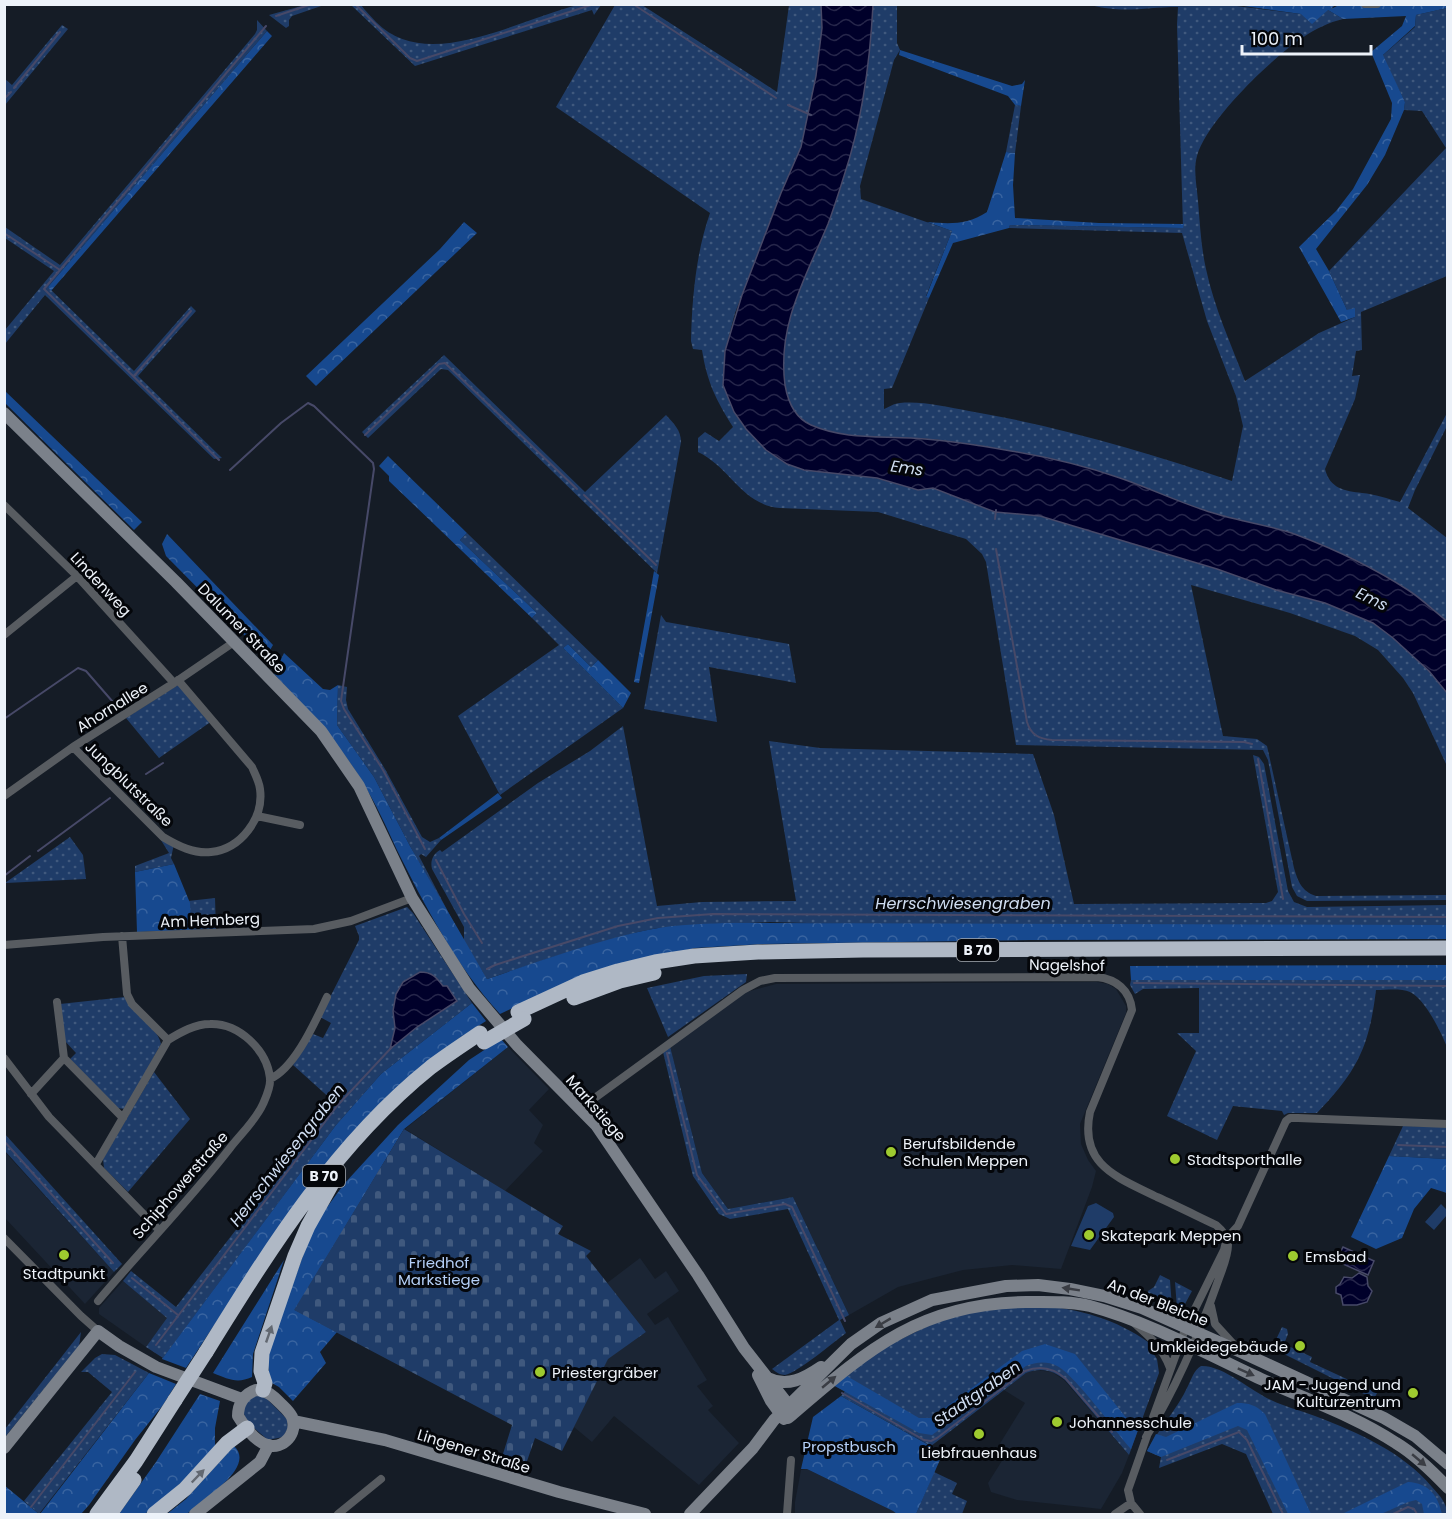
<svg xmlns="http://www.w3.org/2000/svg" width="1452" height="1519" font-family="Poppins,sans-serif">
	<defs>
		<pattern id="grass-dots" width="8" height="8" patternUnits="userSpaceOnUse" patternTransform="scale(1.5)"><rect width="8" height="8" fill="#1f3c68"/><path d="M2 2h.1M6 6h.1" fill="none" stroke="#40597e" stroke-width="1.8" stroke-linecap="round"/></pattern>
		<pattern id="forest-crowns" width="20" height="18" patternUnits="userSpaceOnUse" patternTransform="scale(1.5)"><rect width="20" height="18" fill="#17498f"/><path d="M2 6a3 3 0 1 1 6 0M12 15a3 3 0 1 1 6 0" fill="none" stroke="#3964a0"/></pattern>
		<pattern id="cemetery-stones" width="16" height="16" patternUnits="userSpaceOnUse" patternTransform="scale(1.5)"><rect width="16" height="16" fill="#1f3c68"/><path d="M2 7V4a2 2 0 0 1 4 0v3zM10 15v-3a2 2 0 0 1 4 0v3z" fill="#40597e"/></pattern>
		<pattern id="water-waves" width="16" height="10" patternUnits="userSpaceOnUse" patternTransform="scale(1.5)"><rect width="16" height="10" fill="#00002a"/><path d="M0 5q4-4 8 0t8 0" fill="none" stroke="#26264a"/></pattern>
	</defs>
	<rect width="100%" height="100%" fill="#151c26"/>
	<path fill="#1b2534" d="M1097,982L1108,984L1116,989L1126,1006V1013L1080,1124L1081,1144L1088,1160L1096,1171L1092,1187L1061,1269L1012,1265L963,1270L898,1287L849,1315L793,1197L728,1209L702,1173L670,1046L746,992L776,984Z
		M508,1047L549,1089L529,1110L543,1125L534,1143L543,1151L505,1191L405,1129Z
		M4,1151L114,1272L85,1304L5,1218Z
		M640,1258L655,1279L666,1271L679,1291L647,1314L655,1325L668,1317L707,1380L697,1386L713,1406L708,1410L739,1443L699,1485L614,1416L592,1442L574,1427L608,1358L646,1332L607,1283Z
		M123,1281L168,1318L146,1347L99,1314V1308Z
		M1036,1370L1052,1372L1064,1380L1129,1455L1122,1473L1101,1509L1017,1500L991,1492L988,1483L1005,1456L996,1450L1025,1403L1004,1390L1026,1373Z
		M807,1469L893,1511L897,1514H795V1502L801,1470Z"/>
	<path fill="url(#grass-dots)" d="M305,5H324L292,16L289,20V26L286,28L269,15Z
		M351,5H361C365,11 371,16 376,22C427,74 519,19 578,5C585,3 593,4 601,5L594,15L592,10L415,66Z
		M615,5H642L777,92L789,5H821L822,28L816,76L801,147L781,193L735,313L725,351L723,385L868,476L918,490L933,488L995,512L1040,516L1073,525L1217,569L1276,590L1325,603L1373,623L1393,638L1429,671L1447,693V766L1413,693L1403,678L1378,650L1355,636L1290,613L1191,585L1223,736L1257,739L1267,746L1294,868C1298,881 1301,891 1316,896L1447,895V900L1307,901L1297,896L1292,887L1268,760L1263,750L1016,745L986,562L982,554L966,539L878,512L780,508C742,505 730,467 698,452V438L705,432L719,441L733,427C716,400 707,382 702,350L693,349L691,341C692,298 696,253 710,213L556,107Z
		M873,5H897V43L900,50L894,60L860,186L861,199L952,231L926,296L929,298L892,388L884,389V409C889,407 895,403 900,403C922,401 947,407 969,411C1058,426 1146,452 1232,481L1243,426L1236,396L1207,321L1182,233L1009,228L1010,225L1183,228L1177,25L1178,7C1145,7 1124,14 1091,5H1229L1301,14L1328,10L1343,19C1310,27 1285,50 1260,73C1241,91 1204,130 1197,156C1193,170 1197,187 1198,201C1200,224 1201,247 1206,269C1214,307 1231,344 1245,381L1319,333L1355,317L1347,310L1329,271L1446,148L1422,111L1404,110L1405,102L1382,56L1415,27L1416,15L1447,8V276L1361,312L1362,350L1356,351L1352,376L1360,375L1355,399L1325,469C1330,489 1345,491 1362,493C1375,494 1388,499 1400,502L1447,413V426L1415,490L1408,508L1447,538V621C1434,611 1422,599 1408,590C1374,568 1334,549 1297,535C1267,524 1234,521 1204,510C1176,501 1149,488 1120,478C1085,466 1048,457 1011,451C979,445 944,439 911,438C877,437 843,439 811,425C795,418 788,402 785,385C777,324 806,277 828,224C834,208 839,192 844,176C862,122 870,62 873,5Z
		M257,20L267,31L48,287L134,371L191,306L196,311L138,376L222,458L214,459L45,295L5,344V330L54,271L5,238V227L60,265L255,34L257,30Z
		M62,25L68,29L5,105V79L12,85Z
		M1015,105L1021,106L1015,153L1006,152Z
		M444,355L585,492L666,415C674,424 681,430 681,442L657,573L448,370L441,369L368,438L362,432Z
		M467,533L598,660L591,667L568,644L563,648L623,708L500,795L458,716L559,645L532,618L537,613L460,540Z
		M661,615L666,622L672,623L789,644L796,683L709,667L717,722L644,709Z
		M181,683L212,721L159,758L126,718Z
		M338,685L347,687L346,700L348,709L385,769L422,837L430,842L439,838L441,840L426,857L421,854L419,856L458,931L410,846L374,777L337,725Z
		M623,726L657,906L702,902L796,901L769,741L820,748L1033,754L1054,815L1074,904L1266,903L1272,901L1278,892L1253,755L1259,757L1264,764L1288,891L1294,902L1307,907L1447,905V925H883L770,922L658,928L638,932L553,957L487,979L464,941V927L432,869C430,861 433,854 440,850L442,852L538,783L590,751Z
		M154,829L174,844L171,858L174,864L135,872V866L169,853Z
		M70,837L83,855L86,879L5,883Z
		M215,898L216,929L191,930L188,901Z
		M407,907L413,913L472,1003L381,1074L336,1125L163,1358L146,1347L167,1318L123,1281L131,1271L176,1307L270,1186L299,1141L333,1101L293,1065L313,1034L323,1038L331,1023L320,1017L359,940V936L355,926Z
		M747,974L746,982L668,1037L647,988L704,976Z
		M1131,980H1447V1047C1441,1032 1425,999 1410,992C1401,988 1386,990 1376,990C1369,1048 1357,1071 1317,1113H1288L1284,1115L1282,1111L1233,1106L1217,1140L1167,1116L1196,1051L1177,1033H1199V988L1143,989L1135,994L1130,985Z
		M125,997C132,1015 158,1027 161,1044L125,1109L117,1108L70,1059L76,1053L64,1040L60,1004Z
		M670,1046L702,1173L728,1209L793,1197L849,1315L840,1320L846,1333C834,1342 797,1373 785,1375C780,1375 776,1372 772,1369L839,1320L788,1209L730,1219L719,1214L693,1176L663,1052Z
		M154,1072L190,1119L128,1192L104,1168L103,1159Z
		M1403,1126L1447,1127V1159L1389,1156Z
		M4,1133L122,1264L114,1272L5,1151Z
		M1160,1275L1170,1280L1172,1308L1148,1298V1291L1154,1287Z
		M1175,1282L1192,1291L1185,1304L1177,1308Z
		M1047,1306C1088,1311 1122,1322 1155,1347L1151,1350L1157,1359L1159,1373L1129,1455L1065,1380C1053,1370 1041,1367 1026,1373L931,1446L841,1396L845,1391L833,1385L877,1351L944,1318L992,1308Z
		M1282,1327L1287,1329L1288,1334L1284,1344L1312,1357L1310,1362L1377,1393L1374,1399L1272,1348Z
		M81,1332L79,1346L5,1437V1429Z
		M102,1354L115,1355L149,1373L39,1514L24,1501L112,1392L88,1372H81L95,1358Z
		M1201,1366C1223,1365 1251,1391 1271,1400C1285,1407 1300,1410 1315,1416C1357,1432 1403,1452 1432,1487C1440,1496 1447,1503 1447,1514H1273L1246,1454L1222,1444L1159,1468L1161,1457L1147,1451C1159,1428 1177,1410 1188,1386C1192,1378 1194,1370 1201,1366Z
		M259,1395L266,1398L287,1419L288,1428L283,1437L268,1440L246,1421L243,1410L249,1398Z
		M934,1472L957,1483L952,1494L967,1501L962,1514H916Z"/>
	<path fill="url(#forest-crowns)" d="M1229,4L1335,5L1331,9L1341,4L1447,5V8L1416,15L1415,26L1383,55L1405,102L1404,110L1385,155L1367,185L1316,249L1329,271L1347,310L1355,308V317L1341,322L1299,247L1336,211L1353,189L1391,119L1392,103L1371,52L1402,26L1406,16L1343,19L1328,10L1312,24L1301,14Z
		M267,31L272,36L51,291L48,287Z
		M900,50L1012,86L1022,84L1025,80L1021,106L1015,105L1008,96L899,55Z
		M1006,152L1015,153L1013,185L1015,218L1099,223L1184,224L1183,228L1010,225L1009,228L953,243L929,298L926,297L952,231L927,222C950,224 967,225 987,212Z
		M464,222L477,233L316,386L306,376L440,249Z
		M5,391L142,522L134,530L5,403Z
		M388,456L467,533L460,540L537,613L532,618L389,481V476L379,466Z
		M167,534L273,645L266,657L166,556L162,544Z
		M654,571L659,575L639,683L634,682Z
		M568,644L591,667L598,660L631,693L623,708L563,648Z
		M284,653L323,689L330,690L338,685L337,725L374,777L410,846L487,979C537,962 587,944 638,932C667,925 697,924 726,923L1447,925V939L1030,940L763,944L695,948L631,963L560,985L500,1014C456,966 425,906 396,848C386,826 376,804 363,783C339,742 306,708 274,674Z
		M498,793L502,798L441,840L439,838Z
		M174,864L190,903L191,930L137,932L135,872Z
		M1447,965V980H1131L1130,966Z
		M472,1003L486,1021L461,1037L434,1058L243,1281L186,1368L162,1359L336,1125L381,1074Z
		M501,1039L508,1047L404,1129L295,1310L337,1332L320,1352L326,1363L293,1401L279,1387L270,1382L267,1356L314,1225L344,1184L398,1125L469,1060Z
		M1389,1156L1447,1159V1193L1431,1188L1414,1209L1402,1238L1376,1249L1351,1237Z
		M284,1260L253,1354L252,1377C237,1384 228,1379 213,1373Z
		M1045,1344L1075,1354L1128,1420L1139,1427L1131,1449C1117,1433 1073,1373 1057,1366C1047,1361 1036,1362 1026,1366L932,1435L919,1433L833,1385L845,1375L919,1418H931L1022,1351Z
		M149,1373L176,1384L163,1405L135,1440L89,1505L81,1514H40Z
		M200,1394L220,1401L215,1428V1448L200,1466L148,1512L143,1514H119L156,1462Z
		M841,1396L943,1453L916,1514H897L893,1511L807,1469H801L813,1417Z
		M1237,1403C1249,1403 1256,1405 1265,1414L1311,1514H1288L1247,1430L1238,1426L1161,1457L1147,1451L1156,1434L1166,1437Z
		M234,1446C254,1464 214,1492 201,1502C197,1505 191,1512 186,1514C181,1516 172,1514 167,1514L186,1499Z
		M1408,1482C1429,1483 1438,1496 1442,1514H1424L1422,1504L1416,1500L1408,1502L1381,1514H1342Z
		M4,1485L39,1514H5Z"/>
	<path fill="url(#cemetery-stones)" d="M404,1129L563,1226L558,1234L591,1251L586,1256L646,1332L608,1359L562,1451L535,1438L526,1464L502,1457L512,1425L294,1310Z"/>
	<path fill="#1f3c68" d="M1096,1203L1113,1213L1114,1217L1090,1250L1071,1246L1088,1206Z
		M1441,1204L1447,1210V1215L1434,1230L1425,1222Z"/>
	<path fill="url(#water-waves)" stroke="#474968" stroke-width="1.5" d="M821,5H873C870,62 862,122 844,176C839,192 834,208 828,224C806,277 777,324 785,385C788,402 795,418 811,425C843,439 877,436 911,438C944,440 978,445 1011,451C1048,457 1085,466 1120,478C1149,488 1176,501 1204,510C1234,521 1267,524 1297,535C1334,549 1374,568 1408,590C1422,599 1434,611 1447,621V693L1429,671L1393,638L1373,623L1325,603L1276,590L1217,569L1040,516L995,512L933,488L918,490L877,478L804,470L787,464L766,450L746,429L734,412L723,385L725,351L742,295L781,193L801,147L816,76L822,28Z
		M420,972C432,972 436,977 443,986H447L457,1001L417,1027L390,1049L395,1028L393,1011L396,994L403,982Z
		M1343,1247L1374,1261L1368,1275L1336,1261Z
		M1359,1273L1367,1277L1368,1286L1372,1291L1367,1302L1357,1305H1343L1341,1295L1336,1293V1287L1340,1284L1344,1277L1352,1278Z"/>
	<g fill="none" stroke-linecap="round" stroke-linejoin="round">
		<path stroke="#474968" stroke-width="2" d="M355,4L410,58L417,61L594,4
			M633,4L776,98
			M276,16L312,4
			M14,88L60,32
			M4,99L11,92
			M788,105L811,115
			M4,233L60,270L44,289L219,460
			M60,270L266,26
			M134,376L191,311
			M365,435L439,364L445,363L577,489
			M230,470L281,423L308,403L314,406L373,463L374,469L341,701L344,709L383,770L425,849
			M584,495L656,565
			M995,519L996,510
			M996,549L1027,722C1031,735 1039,739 1052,740L1244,742L1252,744
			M4,719L78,668L86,671L119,709
			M1258,759L1283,899
			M146,774L163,763
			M38,851L110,798
			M436,860L464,914L482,943
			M4,876L30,856
			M487,969L495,965L618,926L658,918L713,914L1448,917
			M1134,983L1448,986
			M667,1053L697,1175L726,1214L785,1204L792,1207L845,1321
			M4,1141L113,1263
			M1398,1145L1448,1147
			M132,1278L178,1315
			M156,1345L337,1106L392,1047
			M842,1393L924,1440L931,1441L937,1438L1025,1371C1040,1365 1054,1368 1066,1379L1112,1432
			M1167,1460L1239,1432L1247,1440L1283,1514
			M31,1507L135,1372
			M1393,1514L1408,1507L1414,1509L1417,1514"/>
		<path stroke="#585c61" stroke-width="8" d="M1365,4H1377
			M4,505L77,576L174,683
			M4,635L77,576
			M73,747L163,837C178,846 194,854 211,852C241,849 264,818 260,789C259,781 255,774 252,767L178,680
			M4,796L73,747L174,683L234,642
			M257,816L300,825
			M122,936L127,994L132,1004L168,1040
			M4,945L103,937L314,929L351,921L412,898
			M57,1002L64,1058L123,1118
			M4,1058L49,1117L159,1230
			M270,1079C295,1068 315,1022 327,997
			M31,1094L64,1058
			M581,1108L743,990L760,981L775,978L1097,977C1116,979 1130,990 1132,1010L1090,1112C1079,1165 1117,1177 1157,1197C1177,1206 1197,1216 1216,1225C1223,1231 1227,1236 1228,1245C1228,1257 1222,1269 1218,1281C1199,1335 1176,1388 1146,1437
			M96,1164L168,1040C181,1032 195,1024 210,1024C239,1023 267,1050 270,1078C271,1087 266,1097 263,1104C256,1120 240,1135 230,1148C189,1201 141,1250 98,1301
			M4,1238L81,1316L98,1331
			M1211,1306L1215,1324L1236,1347
			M1134,1323C1150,1337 1163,1348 1170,1368
			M1152,1420L1186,1327L1224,1250L1227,1238L1238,1226L1286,1121L1290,1118H1298L1448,1124
			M338,1514L381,1479
			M787,1514L791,1460
			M1115,1514L1131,1503
			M1140,1514L1131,1503L1128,1490L1148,1433"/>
		<path stroke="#7b818a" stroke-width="12" d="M4,413L176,582L321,731L359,786L412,898L469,988L517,1045L596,1125L698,1275L744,1348L794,1412
			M758,1375L771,1401L784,1419
			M768,1378C787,1388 805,1378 821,1367
			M256,1390C267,1390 273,1396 280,1403C284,1407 289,1411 292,1417C298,1433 284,1450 267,1445C255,1441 244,1426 238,1416C238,1404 244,1394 256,1390Z
			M788,1418C865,1352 918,1303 1026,1302C1047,1302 1070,1301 1090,1306C1149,1322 1205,1353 1261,1379C1306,1399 1355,1416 1396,1443C1416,1455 1432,1471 1448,1488
			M293,1421L385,1440L559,1492L645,1514
			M4,1448L98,1331L119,1346L156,1367L242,1399
			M195,1514L260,1462L269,1445
			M690,1514L753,1448L774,1420L851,1344L881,1323L932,1300L1006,1286L1038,1285L1070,1289L1104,1296L1142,1308L1241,1352L1384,1418L1415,1436L1448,1464"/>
		<path stroke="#afb8c5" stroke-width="15" d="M574,998L620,981L654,973
			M518,1012L583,982L618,971L655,962L694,956L758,952L863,950L1448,948
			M206,1352C270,1249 335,1144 431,1067C447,1055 464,1044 480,1033
			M263,1390L265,1383L261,1371L262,1353L295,1256L308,1226L335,1178
			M97,1514L136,1461L175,1400
			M110,1514L134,1480
			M154,1514L185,1489L227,1443L247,1428"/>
		<path stroke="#afb8c5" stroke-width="15" d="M484,1042L524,1019
			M175,1400L206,1352"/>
	</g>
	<defs><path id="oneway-solid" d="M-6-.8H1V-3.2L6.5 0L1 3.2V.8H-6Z" transform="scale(1.5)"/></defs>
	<g fill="#3a3d44">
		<use href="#oneway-solid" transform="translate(1071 1289) rotate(-171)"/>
		<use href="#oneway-solid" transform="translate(883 1323) rotate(149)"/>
		<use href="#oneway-solid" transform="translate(1246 1372) rotate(24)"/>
		<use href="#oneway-solid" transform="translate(829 1382) rotate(-40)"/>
		<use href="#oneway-solid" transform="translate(1419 1460) rotate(40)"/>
	</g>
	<g fill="#626871">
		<use href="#oneway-solid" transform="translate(269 1334) rotate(-71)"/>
		<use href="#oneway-solid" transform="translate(198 1476) rotate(-46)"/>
	</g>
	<g fill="#9eca2f" stroke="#04060a" stroke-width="2">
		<circle cx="891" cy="1152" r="6"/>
		<circle cx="1175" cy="1159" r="6"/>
		<circle cx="1089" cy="1235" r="6"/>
		<circle cx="64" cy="1255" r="6"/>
		<circle cx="1293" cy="1256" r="6"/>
		<circle cx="1300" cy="1346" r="6"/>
		<circle cx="540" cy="1372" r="6"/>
		<circle cx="1413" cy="1393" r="6"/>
		<circle cx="1057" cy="1422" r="6"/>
		<circle cx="979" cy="1434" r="6"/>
	</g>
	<g text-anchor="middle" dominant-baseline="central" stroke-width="6" stroke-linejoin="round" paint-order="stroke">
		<g fill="#04060a" stroke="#a7abb1" stroke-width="1.5">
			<rect x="957" y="939" width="42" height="22" rx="4.5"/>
			<rect x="303" y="1165" width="42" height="22" rx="4.5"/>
		</g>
		<g font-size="14" font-weight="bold" fill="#edf2f9">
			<text x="978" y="950">B 70</text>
			<text x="324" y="1176">B 70</text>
		</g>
		<g font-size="15" fill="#edf2f9" stroke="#04060a">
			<text transform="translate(101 584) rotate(47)">Lindenweg</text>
			<text transform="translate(242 628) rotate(46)">Dalumer Straße</text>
			<text transform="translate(112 707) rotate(-32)">Ahornallee</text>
			<text transform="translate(129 784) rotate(44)">Jungblutstraße</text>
			<text transform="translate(210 920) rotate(-2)">Am Hemberg</text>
			<text transform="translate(1067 965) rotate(1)">Nagelshof</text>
			<text transform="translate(596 1108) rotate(49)">Markstiege</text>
			<text transform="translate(180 1185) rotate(-49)">Schiphowerstraße</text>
			<text transform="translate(1158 1302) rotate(21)">An der Bleiche</text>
			<text transform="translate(474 1451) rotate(17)">Lingener Straße</text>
		</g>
		<g font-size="15" fill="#edf2f9" stroke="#04060a" text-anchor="start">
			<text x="903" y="1143">Berufsbildende<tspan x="903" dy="17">Schulen Meppen</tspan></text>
			<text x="1187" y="1159">Stadtsporthalle</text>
			<text x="1101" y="1235">Skatepark Meppen</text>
			<text x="1305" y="1256">Emsbad</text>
			<text x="64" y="1273" text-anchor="middle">Stadtpunkt</text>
			<text x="1288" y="1346" text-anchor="end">Umkleidegebäude</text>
			<text x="552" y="1372">Priestergräber</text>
			<text x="1401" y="1384" text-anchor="end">JAM - Jugend und<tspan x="1401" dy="17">Kulturzentrum</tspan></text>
			<text x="1069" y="1422">Johannesschule</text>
			<text x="979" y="1452" text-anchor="middle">Liebfrauenhaus</text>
		</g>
		<g font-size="15" fill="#b5d0f8" stroke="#04060a">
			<text x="439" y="1262">Friedhof<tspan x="439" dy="17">Markstiege</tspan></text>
			<text x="849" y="1446">Propstbusch</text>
		</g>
		<g font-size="16" font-style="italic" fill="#d0def2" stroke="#04060a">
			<text transform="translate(907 468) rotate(8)">Ems</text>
			<text transform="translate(1372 599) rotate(26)">Ems</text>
			<text x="963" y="903">Herrschwiesengraben</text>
			<text transform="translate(287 1155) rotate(-52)">Herrschwiesengraben</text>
			<text transform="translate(977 1394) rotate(-35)">Stadtgraben</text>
		</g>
	</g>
	<rect width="1452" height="1519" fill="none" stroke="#edf2f9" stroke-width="12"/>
	<path d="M1242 45v9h129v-9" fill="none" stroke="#edf2f9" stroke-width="3"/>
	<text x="1251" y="45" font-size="18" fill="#edf2f9" stroke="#04060a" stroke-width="4.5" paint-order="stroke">100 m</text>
</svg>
